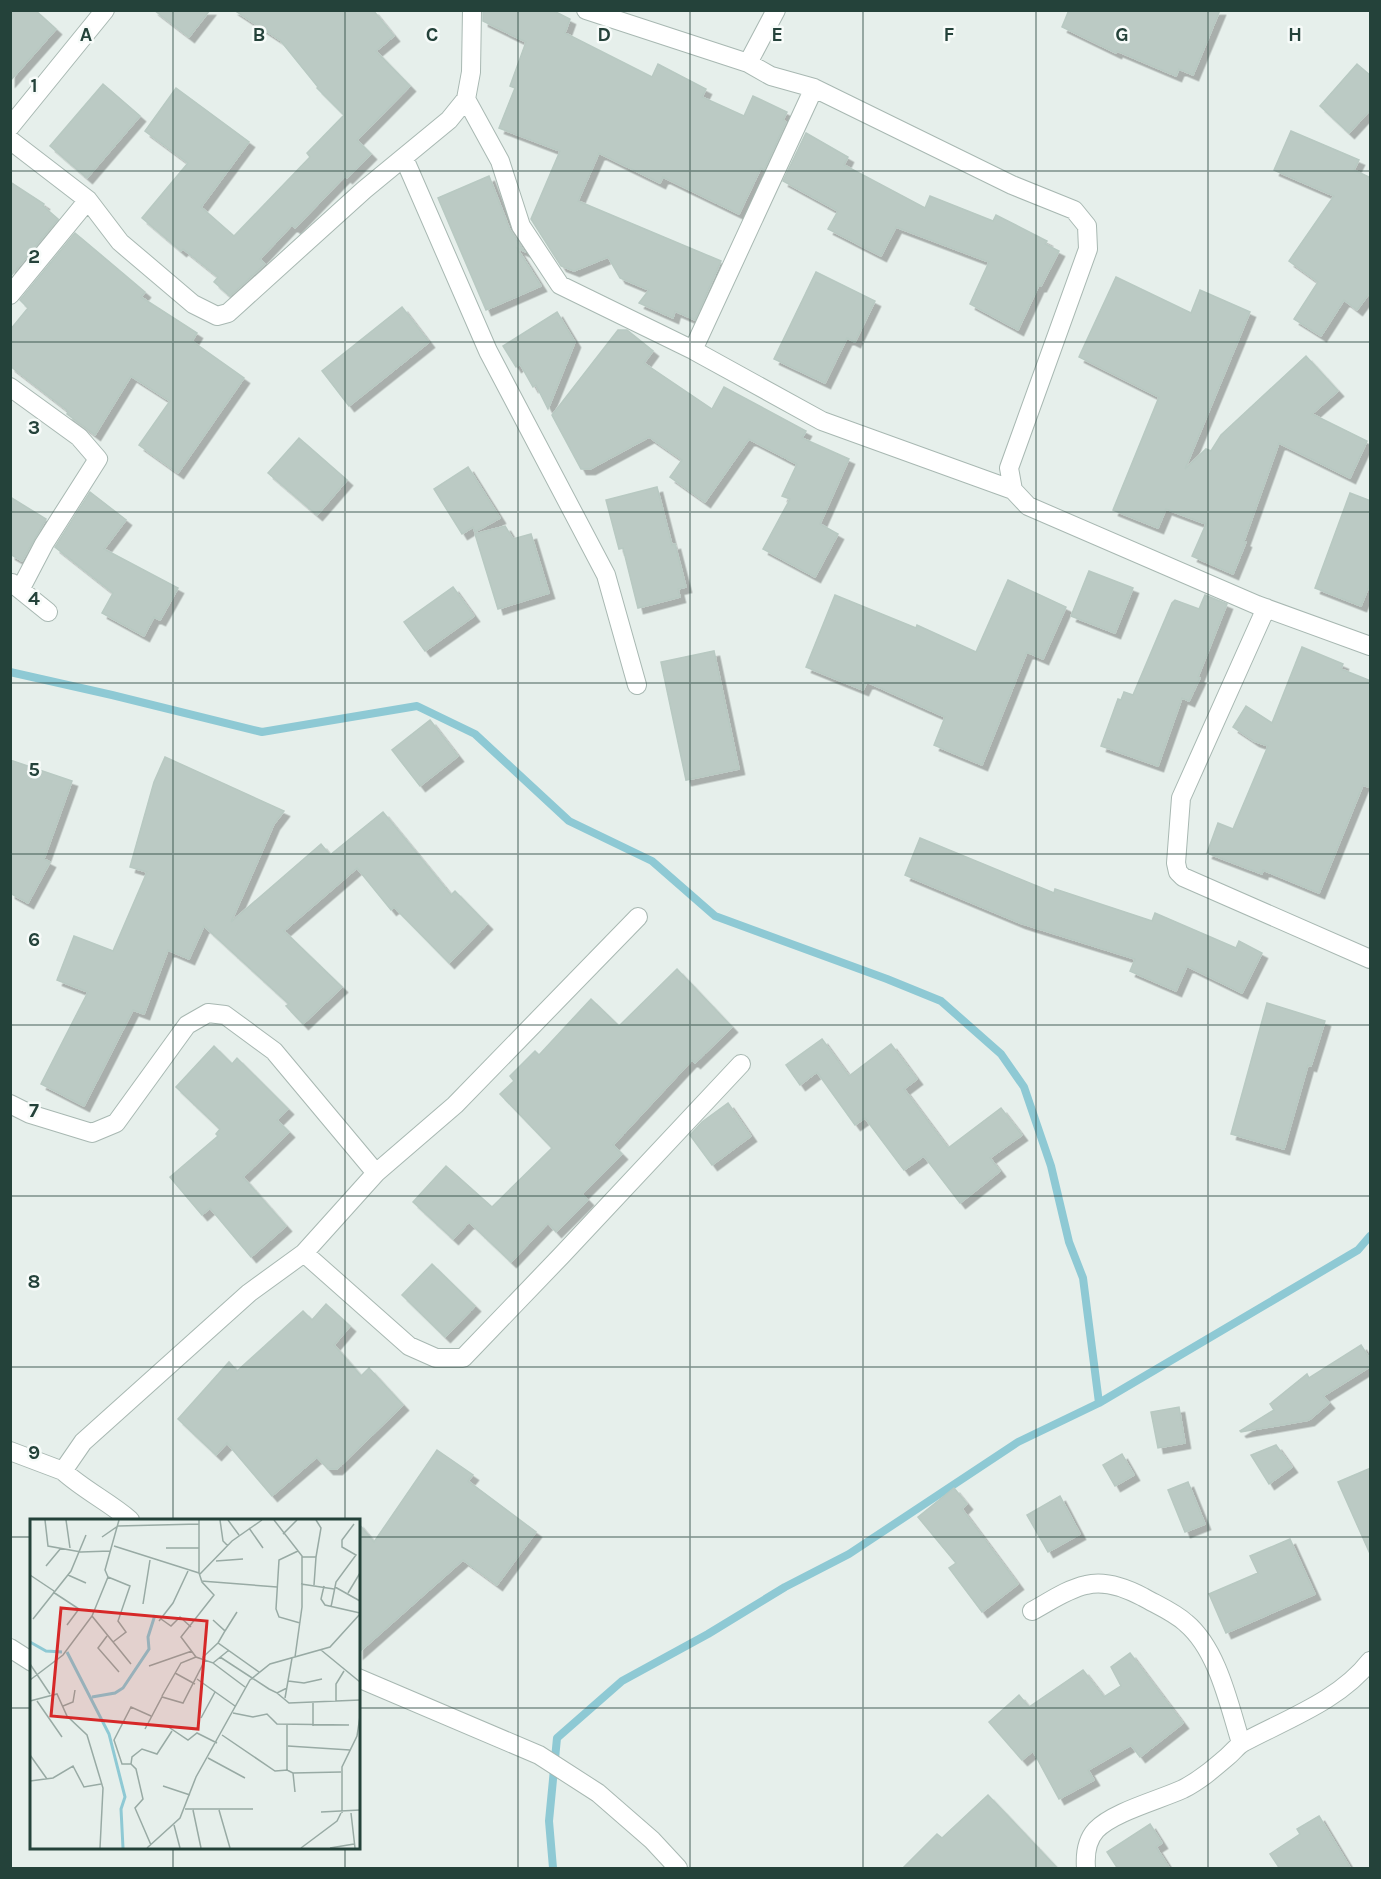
<svg xmlns="http://www.w3.org/2000/svg" width="1381" height="1879" font-family="Karla,sans-serif">
	<defs>
		<filter id="shadow"><feDropShadow dx="5.5" dy="5.5" stdDeviation="0" flood-color="#0004"/></filter>
	</defs>
	<rect width="100%" height="100%" fill="#e6efeb"/>
	<g fill="none" stroke-linecap="round" stroke-linejoin="round">
		<path stroke="#8ec9d4" stroke-width="8" d="M10,672L112,695L262,732L417,706L475,734L569,821L652,861L715,916L887,979L941,1001L1001,1054L1024,1087L1051,1166L1069,1242L1083,1278L1099,1403
			M553,1868L549,1821L557,1738L622,1681L708,1634L785,1587L849,1554L1018,1442L1099,1403L1358,1250L1370,1236"/>
	</g>
	<path fill="#bbcac4" stroke="#b8c9c2" stroke-width="1.5" filter="url(#shadow)" d="M10,10H35L56,29L10,81Z
		M154,10H210L189,37Z
		M234,10H373L394,36L376,51L410,86L357,140L371,154L347,178L345,176L295,228L292,225L260,259L265,264L230,296L214,282L218,277L183,249L181,251L142,218L188,163L145,131L176,88L249,142L201,207L234,236L310,157L307,153L344,115L317,88L318,87L280,40Z
		M483,10H552L570,19L565,33L652,77L658,64L706,89L702,97L744,116L753,96L787,112L783,120L786,122L764,170L761,168L739,214L663,177L660,183L599,153L578,201L721,261L695,320L675,311L673,318L639,303L649,290L620,278L608,257L574,271L561,266L531,219L560,151L499,128L515,88L510,86L526,42L483,21Z
		M1069,10H1220L1193,75L1179,69L1176,76L1117,51L1116,53L1062,27Z
		M1357,64L1371,76V109L1349,133L1320,106Z
		M103,84L140,116L87,178L50,146Z
		M1291,131L1359,160L1354,170L1371,178V291L1357,310L1344,300L1321,336L1294,319L1318,282L1289,261L1334,196L1274,170Z
		M806,133L848,157L844,165L925,208L930,196L993,221L996,215L1047,241L1045,244L1059,251L1041,286L1039,285L1018,330L970,304L989,262L896,227L881,256L828,229L838,211L783,181Z
		M489,176L510,230L524,251L517,248L541,286L486,310L438,198Z
		M10,182L44,204L43,206L58,219L10,277Z
		M75,233L145,292L141,297L197,333L192,341L244,378L178,473L139,445L170,401L131,376L95,435L67,414L68,411L10,366V330L28,308L20,300Z
		M816,272L875,301L855,342L847,338L825,383L774,359Z
		M1116,277L1191,313L1200,290L1250,312L1185,469L1206,449L1211,451L1221,435L1306,356L1338,391L1312,414L1367,441L1350,478L1279,443L1244,541L1246,542L1233,574L1192,556L1206,524L1166,509L1158,528L1113,510L1159,397L1079,357Z
		M402,307L429,342L349,406L322,371Z
		M557,312L575,342L548,409L536,385L533,387L520,364L516,367L503,346Z
		M618,330H627L653,351L644,363L712,409L724,387L806,431L802,438L849,459L820,524L838,534L815,577L763,549L790,499L782,496L797,464L749,439L705,502L670,477L682,460L649,437L590,469H581L552,415Z
		M299,438L347,480L317,515L268,473Z
		M468,467L500,518L475,532L473,527L462,534L434,489Z
		M657,487L672,545L675,544L686,587L678,589L680,597L638,608L623,548L619,549L606,500Z
		M90,492L126,520L104,549L178,588L160,620L154,617L144,636L102,613L113,593L55,547Z
		M1350,493L1371,501V581L1361,606L1315,588Z
		M10,497L46,519L22,561L10,554Z
		M505,526L513,539L531,534L549,593L498,609L475,534Z
		M1089,571L1133,588L1115,633L1071,616Z
		M1008,580L1066,607L1043,659L1027,652L982,765L934,745L945,717L867,682L863,690L806,667L835,595L916,628L917,625L976,652Z
		M453,587L474,616L425,651L404,622Z
		M1205,595L1227,604L1198,677L1200,678L1189,701L1182,698L1158,766L1101,746L1118,699L1121,700L1124,692L1133,695L1172,603L1175,600L1199,609Z
		M1302,647L1343,664L1341,669L1371,681V788L1363,785L1319,893L1263,870L1262,874L1207,853L1218,823L1233,829L1268,746L1254,741L1233,727L1246,706L1272,723Z
		M714,651L739,769L686,780L661,662Z
		M430,720L458,756L420,786L392,750Z
		M165,757L284,811L274,824L231,922L321,844L330,855L383,812L451,895L455,891L487,924L449,963L394,907L391,910L357,868L284,931L342,987L303,1024L286,1006L289,1004L204,926L189,959L168,950L144,1014L133,1010L84,1106L41,1084L88,992L57,980L74,936L113,951L147,872L130,867L154,782Z
		M10,760L72,781L44,859L50,862L28,903L10,893Z
		M920,838L1054,893L1055,889L1152,921L1155,913L1236,948L1239,941L1262,953L1242,993L1187,966L1176,991L1130,971L1135,959L1020,923L905,875Z
		M677,969L732,1027L695,1063L692,1060L613,1145L622,1154L582,1194L588,1200L556,1232L548,1223L511,1262L469,1222L453,1239L413,1202L446,1166L492,1207L552,1148L500,1094L514,1081L510,1076L535,1051L539,1055L591,999L619,1026Z
		M1267,1003L1325,1021L1311,1066L1308,1065L1284,1149L1231,1134Z
		M822,1039L849,1076L891,1044L917,1079L904,1089L948,1148L1001,1108L1022,1135L990,1158L1000,1171L960,1203L924,1156L904,1170L865,1118L855,1125L817,1072L800,1085L786,1065Z
		M214,1046L232,1064L237,1058L288,1109L277,1120L289,1132L243,1177L286,1226L251,1257L210,1208L202,1215L170,1177L218,1136L216,1134L220,1129L176,1087Z
		M728,1103L751,1136L712,1165L690,1135L702,1122Z
		M432,1264L475,1306L445,1337L402,1295Z
		M326,1304L350,1326L334,1345L361,1376L369,1368L403,1405L337,1469H328L317,1457L272,1496L227,1443L216,1455L178,1419L229,1362L237,1371L303,1311L312,1320Z
		M1361,1345L1371,1361V1366L1323,1396L1329,1403L1309,1420L1241,1432L1240,1431L1274,1410L1270,1404L1307,1374L1309,1378Z
		M1179,1407L1185,1443L1158,1448L1151,1412Z
		M1276,1445L1292,1467L1269,1484L1251,1455Z
		M437,1450L473,1475L468,1481L536,1532L497,1585L463,1560L358,1653V1523L374,1542Z
		M1122,1454L1134,1475L1115,1486L1103,1465Z
		M1371,1468V1556L1338,1482Z
		M1188,1482L1205,1524L1185,1532L1168,1490Z
		M954,1488L967,1504L962,1509L1018,1584L982,1612L949,1568L956,1563L918,1517Z
		M1060,1496L1080,1534L1048,1552L1027,1515Z
		M1290,1539L1315,1594L1226,1633L1209,1594L1258,1573L1250,1556Z
		M1130,1653L1183,1723L1140,1757L1131,1745L1088,1770L1094,1780L1059,1799L1033,1751L1022,1760L989,1722L1019,1695L1029,1707L1083,1670L1104,1697L1121,1686L1111,1667Z
		M988,1795L1058,1869H902L937,1834L942,1838Z
		M1319,1816L1351,1869H1280L1270,1854L1300,1834L1297,1829Z
		M1150,1824L1162,1843L1156,1847L1170,1869H1118L1107,1852Z"/>
	<g fill="none" stroke-linecap="round" stroke-linejoin="round">
		<defs>
			<path id="minor" d="M586,10L748,63L771,76L814,88L1012,185L1074,210L1087,226L1088,249L1009,468L1013,490L1028,506L1257,605L1370,646
				M748,63L776,10
				M466,99L500,161L521,226L560,285L693,350L822,421L1013,490
				M10,127L105,10
				M10,140L88,200L120,242L193,304L217,316L228,313L238,304L364,190L449,120L466,99L471,72L472,10
				M404,158L488,351L606,575L637,685
				M10,295L88,200
				M693,350L814,88
				M10,387L79,437L98,459L44,544L21,588
				M12,583L48,612
				M1266,608L1181,798L1176,863L1178,872L1183,877L1370,959
				M10,1104L30,1114L92,1133L116,1123L187,1025L208,1013L225,1015L274,1051L376,1173
				M304,1253L409,1346L436,1358H463L561,1256L741,1064
				M10,1451L63,1471L83,1442L249,1293L304,1253L376,1173L455,1105L638,917
				M63,1471C84,1490 109,1502 130,1520
				M1032,1611C1049,1602 1067,1589 1086,1585C1105,1580 1126,1588 1143,1597C1157,1605 1174,1612 1186,1623C1218,1650 1229,1705 1241,1743
				M10,1648L32,1662
				M358,1678L539,1755L598,1793L652,1840L678,1868
				M1086,1868C1085,1855 1086,1841 1096,1830C1113,1812 1159,1800 1183,1789C1199,1781 1213,1769 1227,1757C1233,1752 1238,1745 1244,1742C1287,1719 1340,1700 1370,1661"/>
		</defs>
		<use href="#minor" stroke="#a8b8b2" stroke-width="20"/>
		<use href="#minor" stroke="#fff" stroke-width="18"/>
	</g>
	<path fill="none" stroke="#24423a" stroke-width="1.5" stroke-opacity="0.55" d="M173,10V1520M345,10V1520M518,10V1868M690,10V1868M863,10V1868M1036,10V1868M1208,10V1868M10,171H1370M10,342H1370M10,512H1370M10,683H1370M10,854H1370M10,1025H1370M10,1196H1370M10,1367H1370M10,1537H32M358,1537H1370M10,1708H32M358,1708H1370M173,1848V1868M345,1848V1868"/>
	<g transform="translate(30 1519)">
		<rect width="330" height="330" fill="#e6efeb"/>
		<path fill="none" stroke="#8ec9d4" stroke-width="3" d="M0,123L16,132L32,133M37,133L79,215L95,278L91,290L93,329M62,178L85,174L93,169L119,130L118,118L125,96"/>
		<path fill="none" stroke="#98aaa4" stroke-width="1.5" d="M15,1L18,27L51,33L80,32M36,1L40,29M89,1L75,51L78,58L62,97L101,145M169,1V54L172,63L184,76L151,118L166,138L183,144L199,131M190,1L193,22L198,27M198,1L209,16M244,1L272,37V88L265,138M286,1L291,9L286,38M219,9L233,29M253,15L267,1M72,18L88,7L169,5M84,27L169,54M136,29H169M268,32L249,41L246,90L249,98L270,104M272,38H286L284,66M186,42L213,40M16,47L31,29M170,55L202,22L232,1M0,56L24,72M38,56L56,64M78,58L100,67L88,102L96,113L83,123M171,62L247,68M271,65L304,70M294,67L291,80L295,86L330,94M305,68L330,82M23,73L49,90L37,106M318,74L330,54M113,85L120,41M301,88L306,63L326,36L312,28V21L324,5M3,100L41,52L56,16M131,100L141,107L150,98L161,108M183,101L195,112L188,124M129,102L143,84L158,52M195,112L207,93M77,117L68,129L89,153M291,131L330,163M190,138L239,170L247,174L257,169M183,144L215,168M0,145L20,175M119,147L162,132M145,154L165,165M167,160L205,187M0,161L33,136L62,97M258,162L274,164L292,160M247,174L259,184L330,181M132,177L151,144L166,138M255,179L262,139M0,182L27,175L37,197L57,216L73,269L70,329M7,182L32,218M306,183V165L314,152M33,187L43,183L45,171M203,194L223,198L237,195L247,205L319,206M171,199L185,173M257,206V251L263,254L265,273M137,207L158,221L167,214L187,224M283,207V184M115,210L132,178L153,184L175,141L173,138L188,124L229,153M192,216L245,252L258,251M258,227L320,231M0,236L17,260M178,239L215,259M101,245H92L84,221L101,188L121,197M101,245L106,250L113,280L105,289L121,326M101,245L102,238L112,230L127,235L142,212M263,254L311,253M0,262L23,259L43,247L54,268L71,265M133,267L160,276M155,290H223M163,291L171,329M189,291L200,329M291,293L330,291M312,294V248L327,217L330,197M321,294L325,329M144,306L150,329M117,329L150,299L166,258L220,161L240,145L300,128L330,95M271,329L307,302L311,294M300,329L324,325"/>
		<path fill="#d62828" fill-opacity="0.15" stroke="#d62828" stroke-width="3" d="M31,89L177,102L168,210L21,197Z"/>
		<rect width="330" height="330" fill="none" stroke="#24423a" stroke-width="3"/>
	</g>
	<g font-size="20" text-anchor="middle" font-weight="bold" fill="#24423a" stroke="#f7fbf9" stroke-width="5" stroke-linejoin="round" paint-order="stroke">
		<text x="86" y="41">A</text>
		<text x="259" y="41">B</text>
		<text x="432" y="41">C</text>
		<text x="604" y="41">D</text>
		<text x="777" y="41">E</text>
		<text x="949" y="41">F</text>
		<text x="1122" y="41">G</text>
		<text x="1295" y="41">H</text>
		<text x="34" y="92">1</text>
		<text x="34" y="263">2</text>
		<text x="34" y="434">3</text>
		<text x="34" y="605">4</text>
		<text x="34" y="776">5</text>
		<text x="34" y="946">6</text>
		<text x="34" y="1117">7</text>
		<text x="34" y="1288">8</text>
		<text x="34" y="1459">9</text>
	</g>
	<rect width="1381" height="1879" fill="none" stroke="#24423a" stroke-width="24"/>
</svg>
